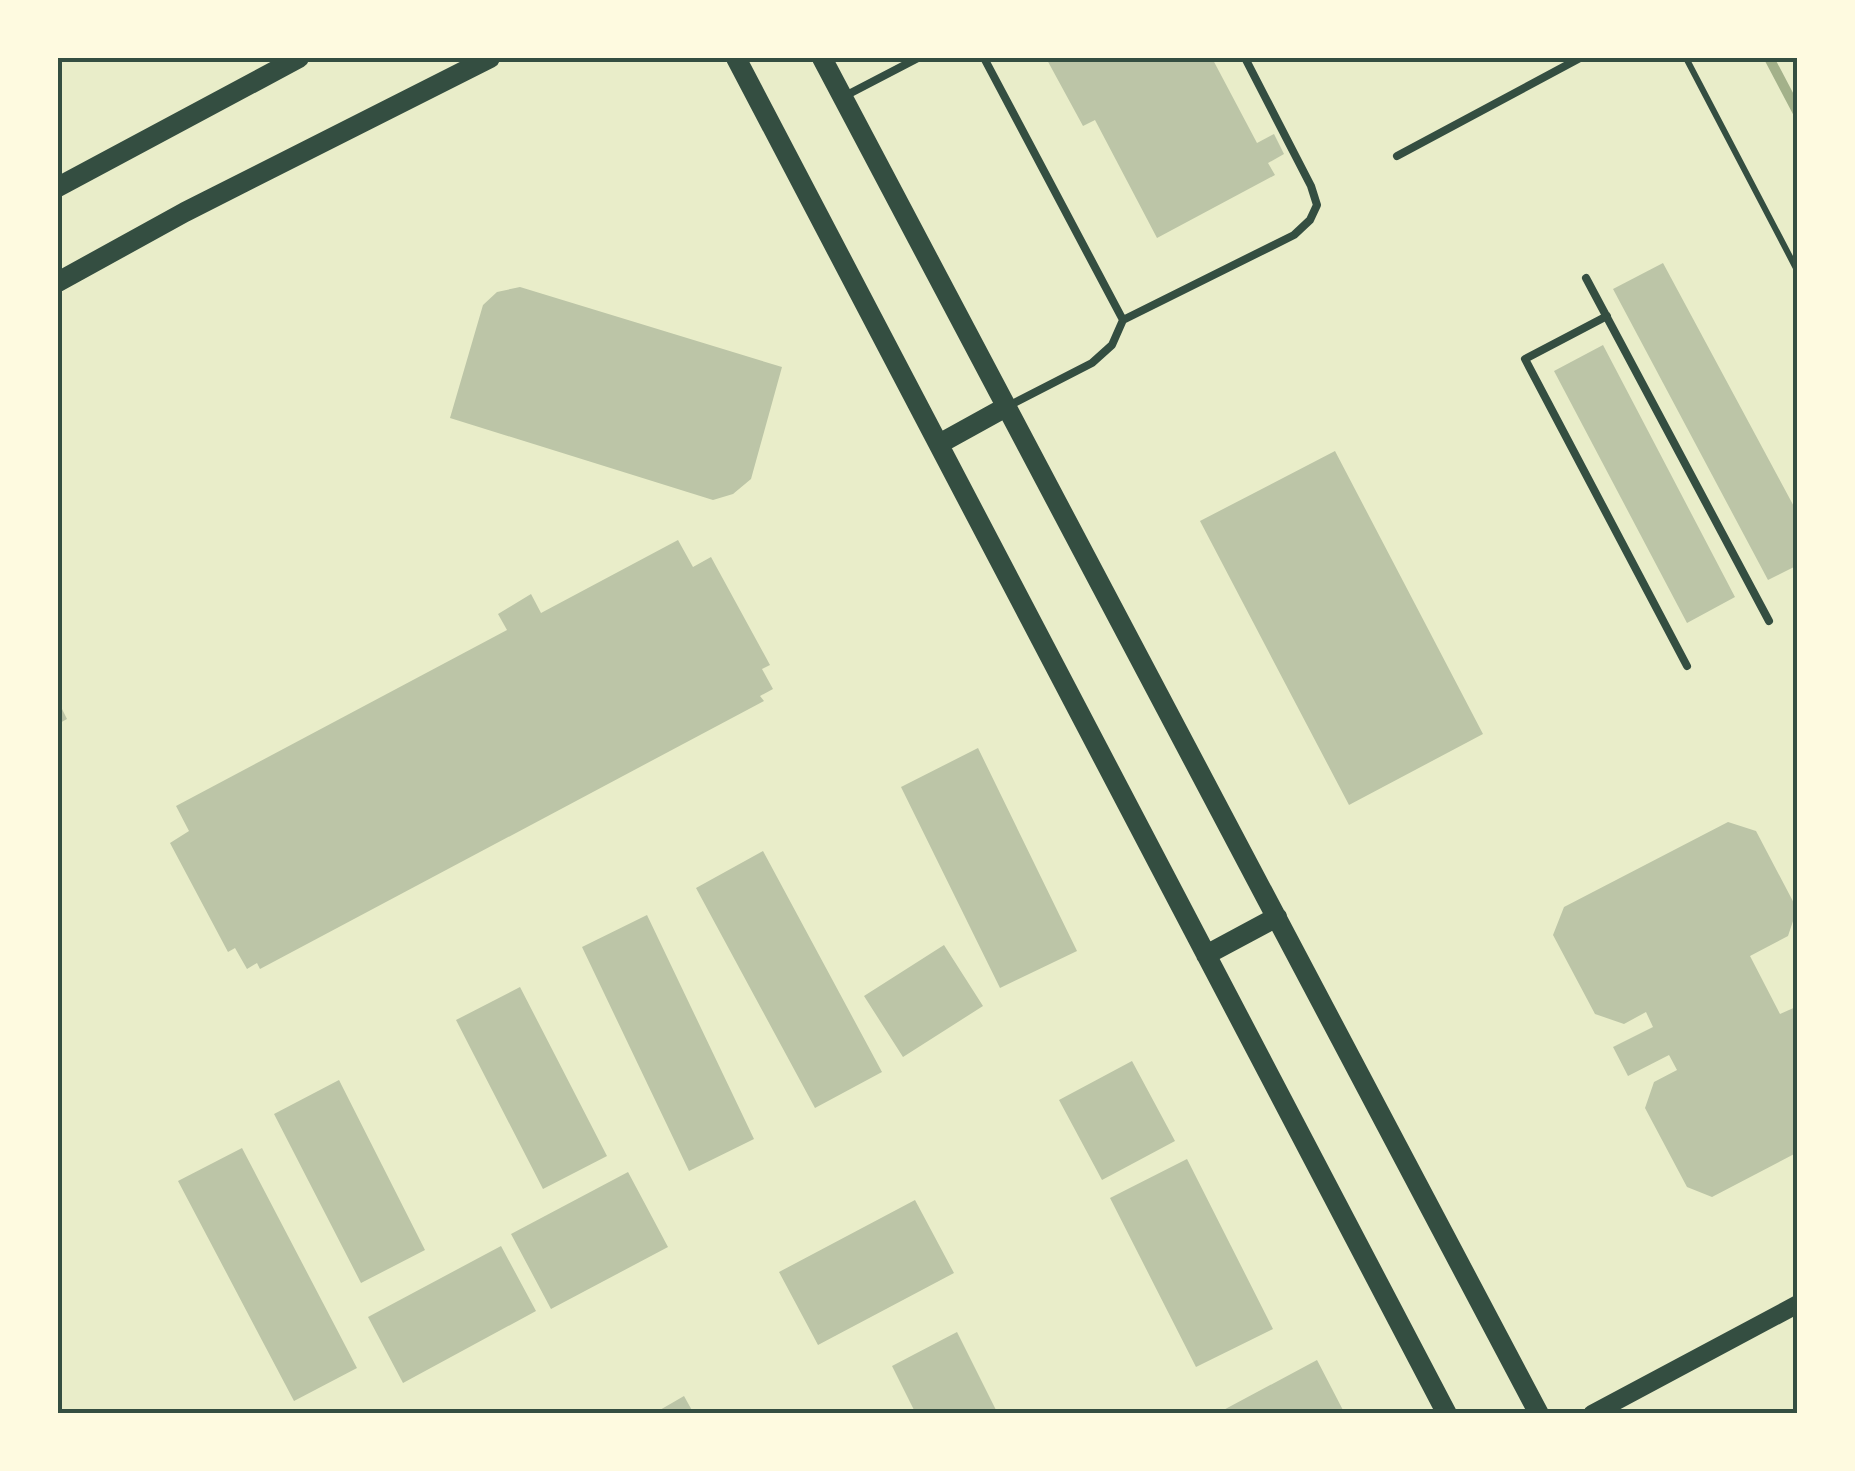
<svg xmlns="http://www.w3.org/2000/svg" width="1855" height="1471" font-family="Signika,sans-serif">
	<rect width="100%" height="100%" fill="#e9edc9"/>
	<g fill="none" stroke-linecap="round" stroke-linejoin="round">
		<path stroke="#a3b18a" stroke-width="10" d="M1769,58L1798,113"/>
	</g>
	<path fill="#bcc5a7" d="M1046,58H1212L1257,143L1274,134L1284,154L1268,163L1275,175L1157,238L1095,120L1083,126Z
		M1663,263L1798,514V565L1768,580L1613,289Z
		M520,287L782,367L751,479L733,494L713,500L450,418L483,305L497,292Z
		M1603,345L1735,597L1687,623L1554,371Z
		M1335,451L1483,734L1349,805L1200,521Z
		M678,540L693,567L711,557L770,665L762,669L773,689L760,696L764,701L260,969L257,963L247,969L235,948L228,952L170,843L189,831L176,806L507,630L498,614L531,594L541,613Z
		M58,701L67,719L58,724Z
		M978,748L1077,951L1000,988L901,787Z
		M1728,822L1756,831L1797,909L1788,936L1750,956L1780,1014L1798,1006V1152L1712,1197L1687,1187L1645,1108L1654,1082L1677,1070L1669,1055L1628,1076L1613,1047L1653,1027L1646,1012L1624,1024L1595,1014L1553,935L1564,907Z
		M763,851L882,1072L815,1108L696,888Z
		M647,915L754,1139L689,1171L582,947Z
		M944,945L983,1006L903,1057L864,996Z
		M520,987L607,1156L543,1189L456,1020Z
		M1132,1061L1175,1141L1102,1180L1059,1100Z
		M339,1080L425,1250L361,1283L274,1114Z
		M242,1148L357,1368L294,1401L178,1181Z
		M1187,1159L1273,1329L1196,1367L1110,1198Z
		M628,1172L668,1247L551,1309L511,1234Z
		M915,1200L954,1273L818,1345L779,1272Z
		M501,1246L536,1311L403,1383L368,1317Z
		M957,1332L998,1414H916L892,1366Z
		M1317,1360L1345,1414H1216Z
		M684,1396L694,1414H653Z"/>
	<g fill="none" stroke-linecap="round" stroke-linejoin="round">
		<path stroke="#344e41" stroke-width="6" d="M1686,58L1798,272"/>
		<path stroke="#344e41" stroke-width="8" d="M984,58L1123,320
			M843,97L918,58
			M1397,156L1580,58
			M1586,278L1769,621
			M1607,316L1525,359L1687,666
			M1010,405L1092,363L1112,345L1123,320L1294,235L1310,220L1317,205L1311,186L1245,58"/>
		<path stroke="#344e41" stroke-width="18" d="M1592,1414L1798,1304"/>
		<path stroke="#344e41" stroke-width="20" d="M736,58L1447,1414
			M822,58L1539,1414
			M58,187L299,58
			M58,282L185,212L490,58
			M939,444L1006,407
			M1206,955L1277,917"/>
	</g>
	<rect width="1855" height="1471" fill="none" stroke="#fefae0" stroke-width="120"/>
	<rect x="60" y="60" width="1735" height="1351" fill="none" stroke="#344e41" stroke-width="4"/>
</svg>
